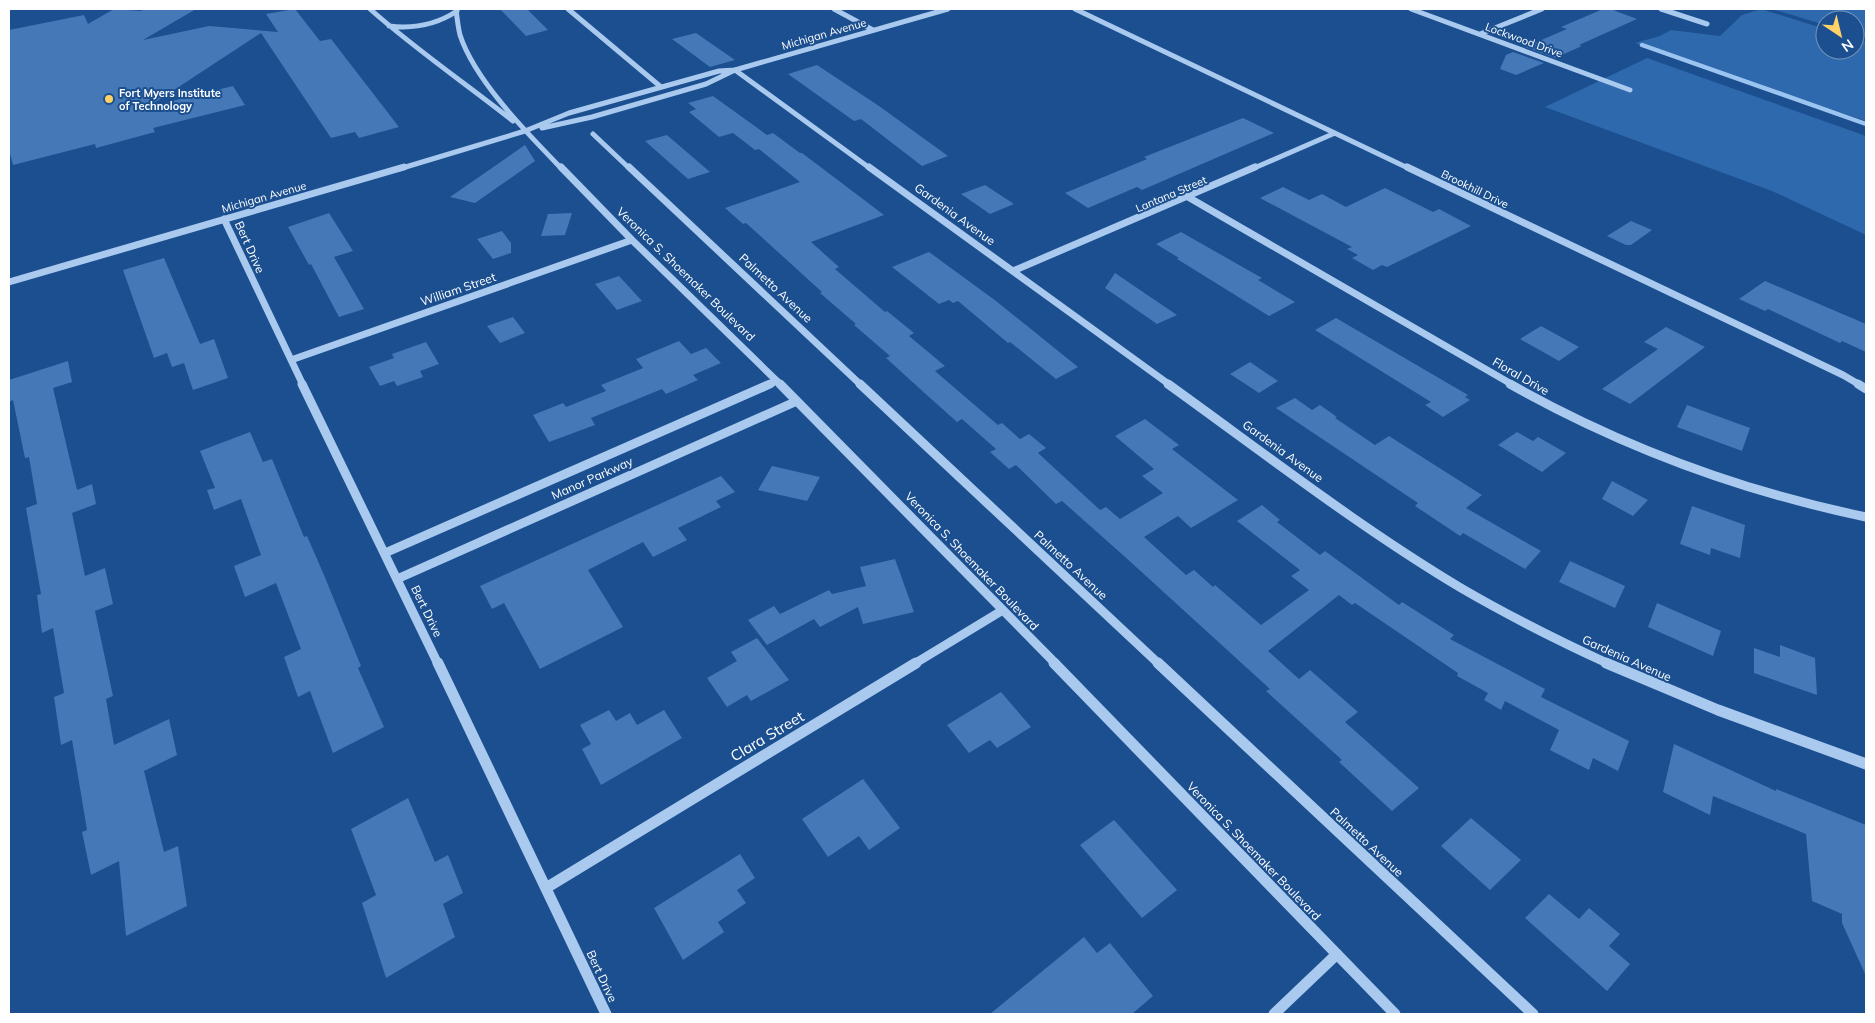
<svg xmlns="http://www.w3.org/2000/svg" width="1875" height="1023" font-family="Mulish,sans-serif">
	<rect width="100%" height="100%" fill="#1b4f8f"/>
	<path fill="#2e69ad" d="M1761,9L1825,29V50H1855V38L1866,42V121L1635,43L1660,36L1671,30L1720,36L1742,15Z
		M1772,9H1866V38L1855,34V20H1825V25Z
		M1647,58L1866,136V235L1772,191L1545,107Z"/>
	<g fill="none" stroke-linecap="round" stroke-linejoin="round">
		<path stroke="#9cc4f0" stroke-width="4.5" d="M1642,45L1866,124"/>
	</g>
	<path fill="#4478b7" d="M114,9L141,11L144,9H196L143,40L209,26L278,32L266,14L295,9L320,41L331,39L399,127L359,138L355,132L331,138L261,33L148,107L233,86L245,105L153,128L155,132L96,148L95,144L13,165L9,149V30L84,15L88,24Z
		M500,9H527L548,30L526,36Z
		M1603,9L1613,10L1637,19L1579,45L1582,46L1555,58L1525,47L1567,29L1561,27Z
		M696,33L735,60L710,67L672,39Z
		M1513,52L1544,63L1516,75L1500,69L1506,55Z
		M817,65L879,106L948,156L922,166L861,119L854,121L788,74Z
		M713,96L767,135L773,133L800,153H802L884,215L811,242L839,267L835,269L885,312L887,311L914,333L909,336L945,366L935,371L998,425L1002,423L1020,439L1029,434L1046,448L1038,453L1100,510L1106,507L1120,519L1163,493L1142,476L1154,469L1115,436L1145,419L1179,445L1172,449L1238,500L1191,528L1178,516L1144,537L1186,575L1194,570L1213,587L1215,585L1261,625L1309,590L1291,576L1300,570L1237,521L1262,505L1280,520L1277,522L1320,555L1325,551L1399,605L1402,602L1454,635L1450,639L1545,689L1541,697L1629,741L1618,771L1593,758L1589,770L1550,750L1559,730L1505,701L1501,710L1484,700L1488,693L1457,676L1458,673L1355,603L1352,605L1339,595L1268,651L1299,679L1310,670L1358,712L1345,722L1419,788L1392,811L1339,762L1342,760L1266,691L1270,689L1124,556L1062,501L1056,504L1016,465L1009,469L990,452L996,449L962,419L957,422L929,397L886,358L890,356L854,325L856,324L820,293L822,292L746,223L743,224L725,208L800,182L759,149L755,150L733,133L719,137L689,112L696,109L688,103Z
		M1243,118L1274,133L1142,190L1137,187L1088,208L1065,193L1147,159L1144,157Z
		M667,135L710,172L688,179L645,141Z
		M525,145L535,161L475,203L450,197Z
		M985,185L1014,204L990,214L961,194Z
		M1283,187L1309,200L1322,194L1346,207L1385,188L1433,212L1439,209L1471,226L1387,267L1382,265L1373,270L1352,258L1358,255L1347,249L1352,247L1260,198Z
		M329,213L353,251L334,257L364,309L339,317L311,264L309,265L288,227Z
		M572,213L565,235L541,236L548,214Z
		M1631,221L1652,230L1631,245H1626L1607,236Z
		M502,231L511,243V253L493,259L477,239Z
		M1181,232L1262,278L1258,280L1295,302L1269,316L1177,259L1179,258L1156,244Z
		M929,252L996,301L1078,367L1056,379L1010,342L1008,343L958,301L953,303L949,300L939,304L892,267Z
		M164,258L200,344L214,339L228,378L193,390L184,363L172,367L167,353L154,358L123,270Z
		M1115,273L1177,315L1157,324L1105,288Z
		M619,276L642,301L617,310L595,284Z
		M1765,281L1866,324V352L1842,341L1840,343L1768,309L1765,311L1739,299Z
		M513,317L525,333L500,343L487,326Z
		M1336,318L1468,395L1465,397L1470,400L1443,417L1425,405L1431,402L1315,330Z
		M1541,326L1579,347L1559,361L1520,339Z
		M1666,327L1705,347L1630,404L1602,389L1658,349L1644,342Z
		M679,341L691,354L706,348L721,363L693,375L698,380L666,394L662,389L591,418L595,425L549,442L533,415L563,403L566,407L606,391L601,385L643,368L636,359Z
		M426,342L439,364L420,371L423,377L397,386L394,381L380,386L369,367L394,358L392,354Z
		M68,361L72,382L53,388L77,490L92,484L96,504L72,513L85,576L105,568L113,604L95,611L113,696L106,699L114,745L169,719L177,755L144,771L164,852L178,846L187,906L126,936L119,861L91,875L82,832L87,830L72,740L61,745L54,697L64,693L53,628L42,633L37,595L41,594L26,508L37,504L29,457L25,458L13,400L9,402V380Z
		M1250,362L1278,381L1259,393L1230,374Z
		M1295,398L1312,410L1320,405L1337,417L1335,418L1375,445L1389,436L1482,495L1466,508L1541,551L1525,569L1463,533L1460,536L1415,506L1418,503L1276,408Z
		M1687,405L1750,428L1742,451L1677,427Z
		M250,432L263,462L272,459L304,537L307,536L324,575L361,666L358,668L384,727L333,753L310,691L298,697L284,657L301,649L276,583L245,597L234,566L261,555L241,499L214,510L207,490L215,488L200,451Z
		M1517,432L1533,441L1538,437L1566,453L1542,472L1498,445Z
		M772,466L820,477L807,501L758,490Z
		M721,476L735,492L716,501L721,507L678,528L687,540L653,557L643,542L588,570L623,627L540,669L504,603L492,609L480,586Z
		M1612,481L1648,500L1633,516L1602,499Z
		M1692,506L1745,525L1740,558L1711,548L1710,555L1680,544Z
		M895,559L914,612L863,624L858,607L820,627L814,619L767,645L748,620L774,606L780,614L829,590L832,594L866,586L860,567Z
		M1570,561L1625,586L1615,608L1559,582Z
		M1657,603L1721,631L1713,656L1648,627Z
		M757,638L789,680L751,701L747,695L727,707L707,678L737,661L731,652Z
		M1780,645L1815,658L1817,695L1754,673V648L1780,657Z
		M1001,692L1031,727L997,748L990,740L969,753L947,725Z
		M609,710L616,721L630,713L637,725L664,710L682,738L601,785L582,749L591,744L580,725Z
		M1674,744L1776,791V789L1866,825V976L1842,923V914L1812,901L1806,834L1713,796L1710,815L1663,792Z
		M863,779L900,828L869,850L859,836L828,857L802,819Z
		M408,798L435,862L448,855L463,893L443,904L455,937L386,978L362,903L376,895L351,829Z
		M1471,818L1521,860L1490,890L1441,846Z
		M1114,820L1177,890L1142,918L1080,845Z
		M740,854L755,878L737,890L746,903L718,922L724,932L683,960L654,908Z
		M1549,894L1579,919L1589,908L1620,934L1609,946L1630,964L1607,991L1525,918Z
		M1084,937L1097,953L1110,943L1153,996L1132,1014H990Z"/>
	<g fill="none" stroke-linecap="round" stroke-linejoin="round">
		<path stroke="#a9c9ee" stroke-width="5" d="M370,9C415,49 465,83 513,121
			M456,9C457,18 458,27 460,35C475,81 528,134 562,169
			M568,9L661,87
			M834,9L873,30
			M1075,9L1410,169
			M1411,9L1630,90
			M1661,9L1707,24
			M389,26C414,29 436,25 457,11
			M1480,34L1542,9
			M735,70L871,169
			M542,128L592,117L706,84L735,70
			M593,134L630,169
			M399,169L525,131L569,113L719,71L735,70L948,9
			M1252,169L1335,133"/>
		<path stroke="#a9c9ee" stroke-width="7" d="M561,167L632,240L781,385
			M629,167L861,385
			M869,167L1170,385
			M1407,167L1843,375L1860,385
			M1188,197L1513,385
			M224,219L303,385
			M1013,271L1255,167
			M9,282L404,167
			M291,360L632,240
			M768,385L777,381"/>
		<path stroke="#a9c9ee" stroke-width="9" d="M302,384L438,664
			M780,384L1056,664
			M860,384L1159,664
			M1168,384C1264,453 1359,527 1461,588C1509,616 1559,641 1609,664
			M1510,384C1622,447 1741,491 1866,517
			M1858,384L1866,389
			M385,553L770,384
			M397,579L797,401
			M914,664L1003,610"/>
		<path stroke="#a9c9ee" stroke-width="11" d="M438,663L606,1014
			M1054,663L1395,1014
			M1158,663L1533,1014
			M1606,663L1718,710L1866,764
			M546,888L916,663
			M1274,1014L1337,954"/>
	</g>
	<circle fill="#ffd166" stroke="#1b4f8f" stroke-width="2" cx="109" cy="99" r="5"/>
	<g text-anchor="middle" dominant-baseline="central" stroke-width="4" stroke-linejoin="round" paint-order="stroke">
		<g font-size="11" fill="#fff" stroke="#1b4f8f">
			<text transform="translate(824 34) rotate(-16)">Michigan Avenue</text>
			<text transform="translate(1524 40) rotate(20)">Lockwood Drive</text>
			<text transform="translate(1475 189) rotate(26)">Brookhill Drive</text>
			<text transform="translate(1171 194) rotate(-23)">Lantana Street</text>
			<text transform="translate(264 197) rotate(-16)">Michigan Avenue</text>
		</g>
		<g font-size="11" font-weight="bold" fill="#fff" stroke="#1b4f8f" text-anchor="start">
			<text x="119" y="93">Fort Myers Institute<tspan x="119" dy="13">of Technology</tspan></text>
		</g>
		<g font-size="12" fill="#fff" stroke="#1b4f8f">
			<text transform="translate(955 214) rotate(36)">Gardenia Avenue</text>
			<text transform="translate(250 247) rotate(66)">Bert Drive</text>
			<text transform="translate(686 274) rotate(44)">Veronica S. Shoemaker Boulevard</text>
			<text transform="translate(776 288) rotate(43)">Palmetto Avenue</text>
			<text transform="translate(458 289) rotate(-19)">William Street</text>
			<text transform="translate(1521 376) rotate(30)">Floral Drive</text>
			<text transform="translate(1283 451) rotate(36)">Gardenia Avenue</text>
			<text transform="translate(592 478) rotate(-24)">Manor Parkway</text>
			<text transform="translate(972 561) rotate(46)">Veronica S. Shoemaker Boulevard</text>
			<text transform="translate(1071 565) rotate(43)">Palmetto Avenue</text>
			<text transform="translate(427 611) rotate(64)">Bert Drive</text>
			<text transform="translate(1627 658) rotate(24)">Gardenia Avenue</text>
			<text transform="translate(1367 842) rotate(43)">Palmetto Avenue</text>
			<text transform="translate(1254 851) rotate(46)">Veronica S. Shoemaker Boulevard</text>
			<text transform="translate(602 976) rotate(65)">Bert Drive</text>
		</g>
		<g font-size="15" fill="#fff" stroke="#1b4f8f">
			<text transform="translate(767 736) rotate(-31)">Clara Street</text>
		</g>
	</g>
	<rect width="1875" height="1023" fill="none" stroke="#ffffff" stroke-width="20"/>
	<g transform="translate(1840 35) rotate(145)"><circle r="24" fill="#1b4f8f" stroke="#7695bc"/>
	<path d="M0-4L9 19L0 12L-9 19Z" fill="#ffd166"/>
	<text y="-8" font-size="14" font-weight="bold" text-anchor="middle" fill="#ffffff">N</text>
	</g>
</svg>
